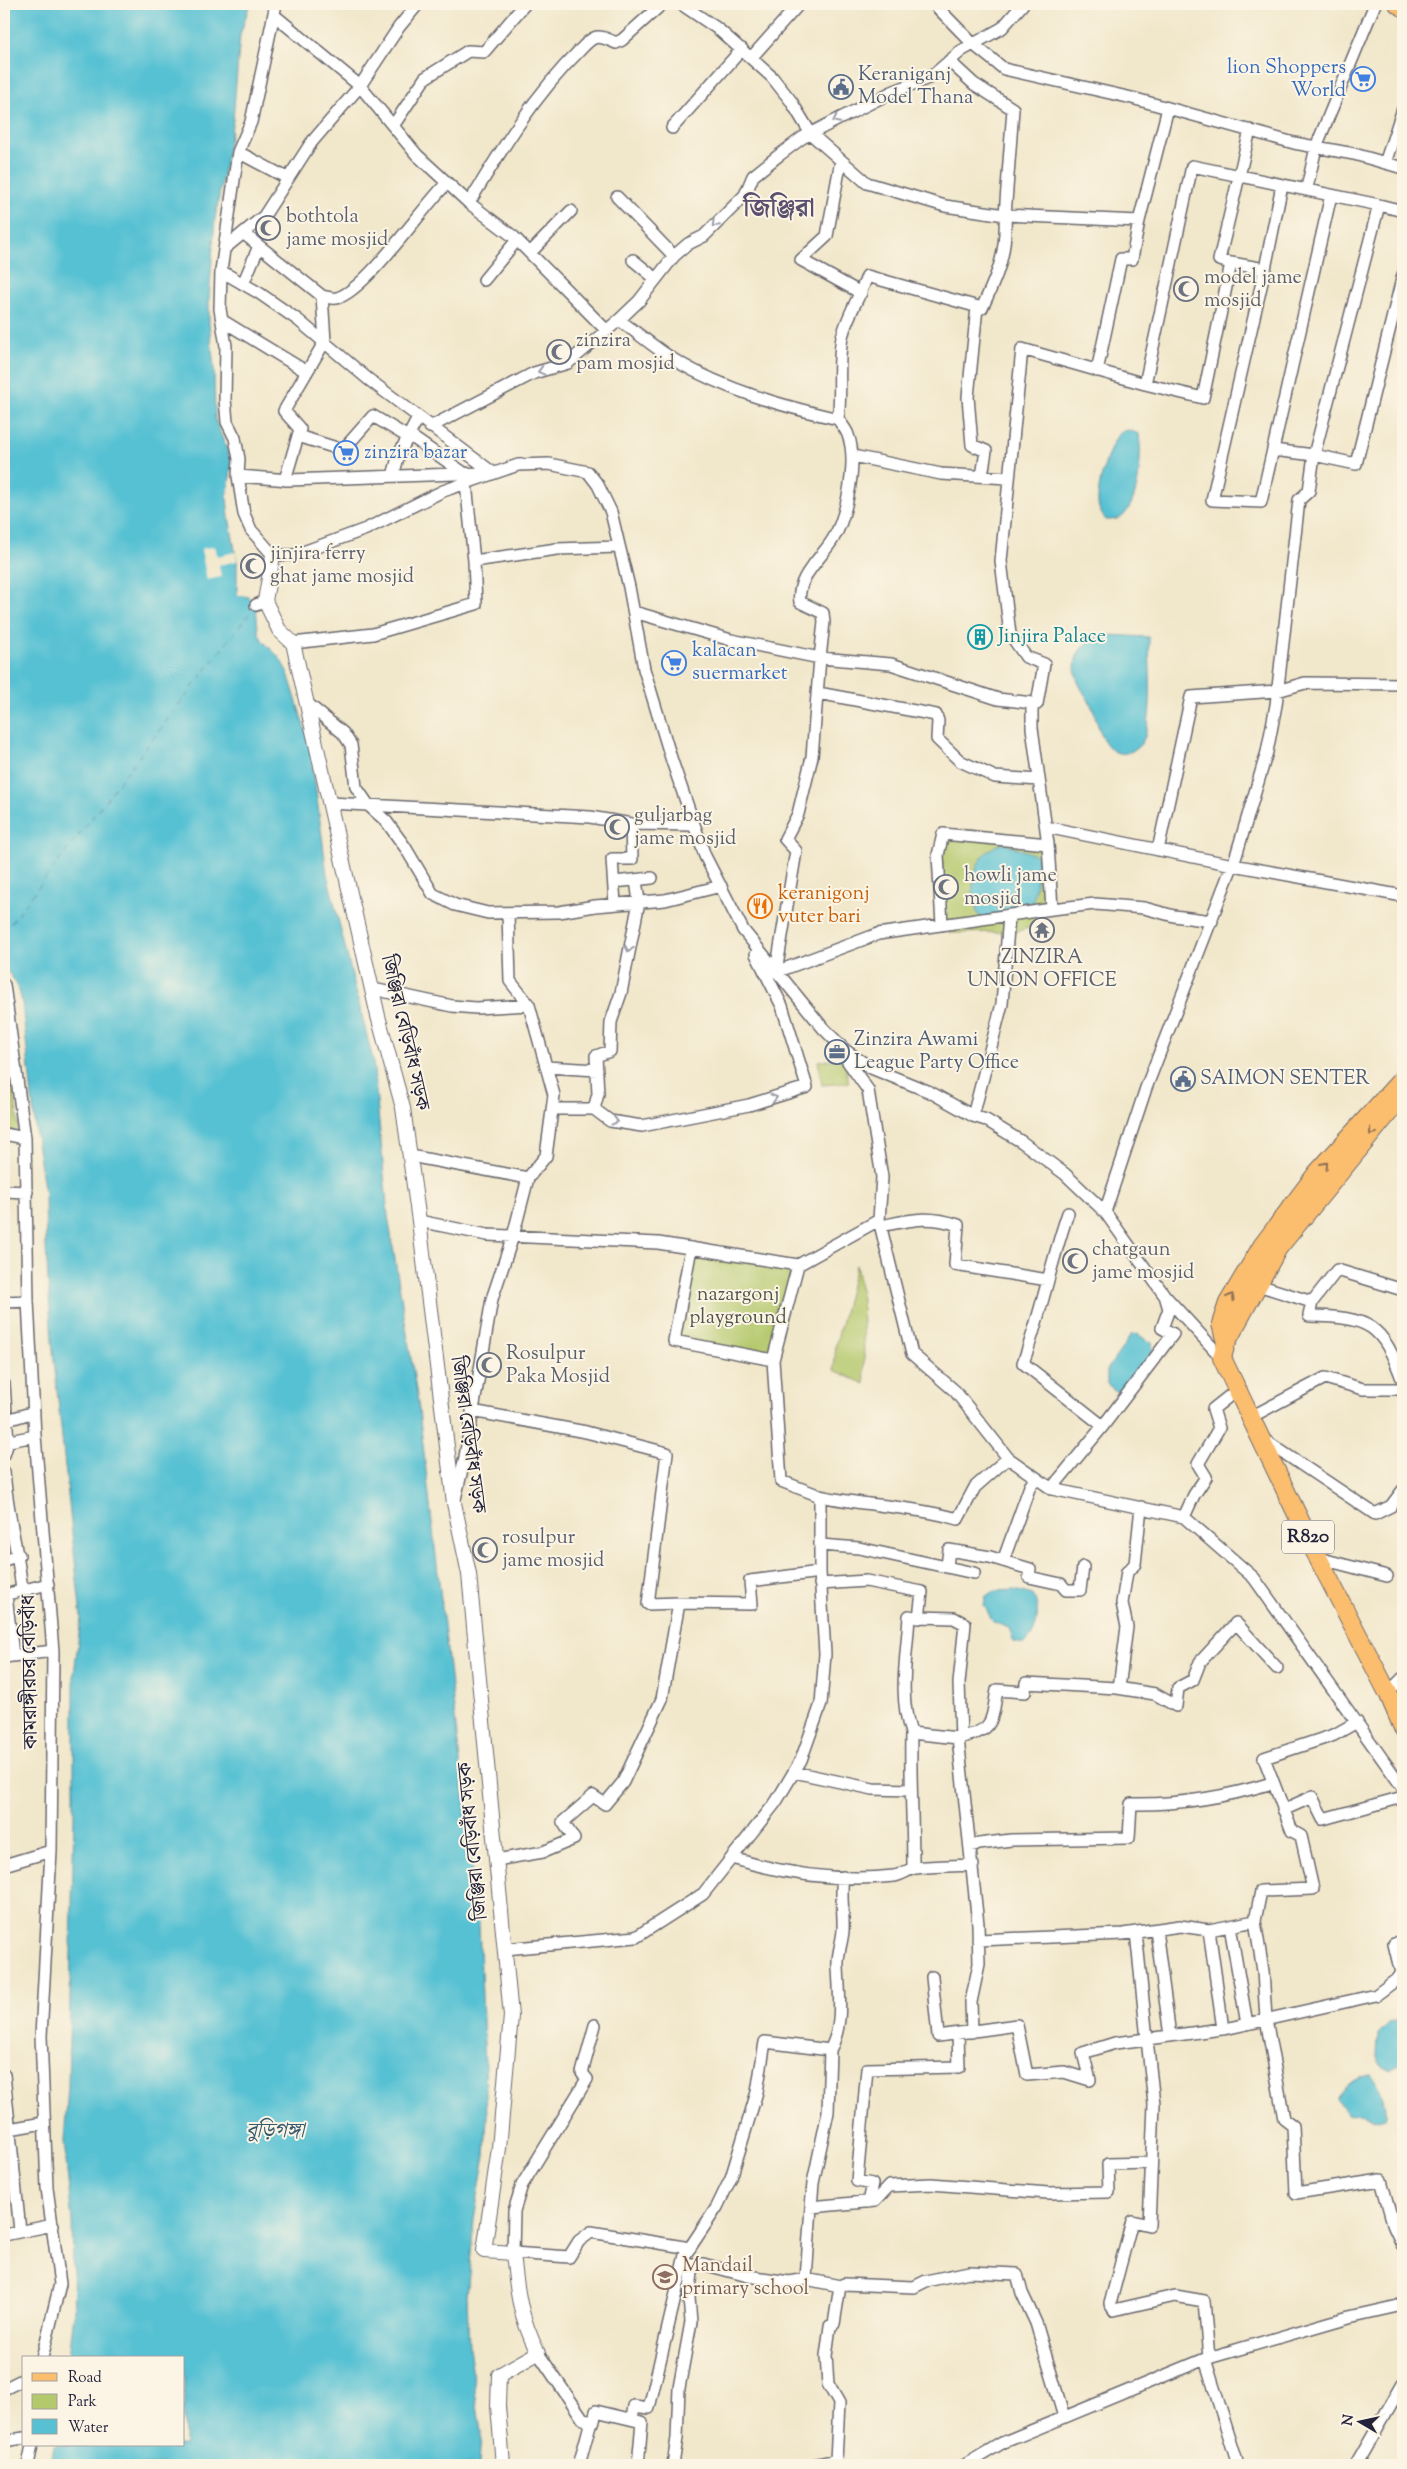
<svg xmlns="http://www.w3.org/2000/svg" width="1407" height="2469" font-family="'Sorts Mill Goudy','Noto Serif Bengali',serif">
	<rect width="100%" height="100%" fill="#fcf5e5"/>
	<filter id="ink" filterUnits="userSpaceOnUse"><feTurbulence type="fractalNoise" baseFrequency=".02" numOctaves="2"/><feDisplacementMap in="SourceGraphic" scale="10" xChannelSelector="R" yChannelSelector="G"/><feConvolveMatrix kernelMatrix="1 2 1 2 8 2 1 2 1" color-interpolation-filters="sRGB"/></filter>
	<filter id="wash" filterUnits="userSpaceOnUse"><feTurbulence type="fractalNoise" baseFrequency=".0096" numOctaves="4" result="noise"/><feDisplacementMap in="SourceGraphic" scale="20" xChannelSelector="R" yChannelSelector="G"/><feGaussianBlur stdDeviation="1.12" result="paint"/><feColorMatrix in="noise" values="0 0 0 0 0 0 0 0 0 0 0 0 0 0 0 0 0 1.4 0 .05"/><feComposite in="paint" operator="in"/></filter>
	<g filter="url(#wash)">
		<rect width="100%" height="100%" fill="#f1e7cb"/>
		<path fill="#b4c86c" stroke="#6b7554" d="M965,830C991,831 1026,832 1046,850L1052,909L1032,927L1015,932L949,933L942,925V846L949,834Z
			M4,1000L19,1132L4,1129Z
			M844,1059L849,1083L822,1085L818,1061Z
			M691,1248L798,1265L773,1360L674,1341Z
			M856,1265L862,1300L865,1384L834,1370L836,1344Z"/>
		<path fill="#57c1d3" stroke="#3c7287" d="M4,4H250L240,35L233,120L215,219L209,300V323L214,367L215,419L232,463L227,498L229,517L237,561V595L249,597L256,605L258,631L262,640L279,657L288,673L310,746L327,874L373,1060L388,1216L418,1402L479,1924L487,2116L485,2155L474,2220L467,2296L469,2347L481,2433L479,2465H51L54,2445H184V2358H69L74,2313L72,2221L64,2141L68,2087L74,1816V1674L81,1618L52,1342L46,1248L45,1194L36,1135L22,1002C19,988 15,978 4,969Z
			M1128,430L1139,434C1142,455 1140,498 1124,515C1119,520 1112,520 1106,520C1102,515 1098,509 1098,502C1097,485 1109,445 1120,432Z
			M1106,635L1149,637C1149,666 1154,708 1145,736C1141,749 1124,759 1112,750C1101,742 1097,721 1093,709C1089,699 1082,692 1078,682C1069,658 1082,639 1106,635Z
			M1003,843L1036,855L1039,863L1033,903L1024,908L980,918C966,892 972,852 1003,843Z
			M1137,1334L1152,1343L1153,1352L1124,1393L1116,1391L1107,1384V1370L1131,1335Z
			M1014,1590L1033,1595C1041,1610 1038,1633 1024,1644L1014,1642L1009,1628L993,1622L984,1605L986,1596L995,1591Z
			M1402,2019L1403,2063L1391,2069L1382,2067L1377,2057L1378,2034L1390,2022Z
			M1371,2075C1377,2082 1389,2110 1384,2118L1377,2120L1362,2113L1348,2114L1337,2101C1343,2088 1356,2076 1371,2075Z"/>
		<path fill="#f1e7cb" d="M215,546L217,556L236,552L237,561L219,565L221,577L207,580L201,549Z"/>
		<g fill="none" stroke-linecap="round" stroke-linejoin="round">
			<path stroke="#355a70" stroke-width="1" stroke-dasharray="6 5" stroke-linecap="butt" d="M4,932L252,610"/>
		</g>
	</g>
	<g filter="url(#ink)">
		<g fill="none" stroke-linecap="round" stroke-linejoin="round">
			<defs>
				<path id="minor" d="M276,4L251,122L238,152L221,271L220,309L226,346L225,399L227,422L235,438L239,459L238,476L244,514L251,530L273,555H295L366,529L443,491L518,465L549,464L588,472L598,485L611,512L629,587L644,669L672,761L705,856L743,930L823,1028L845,1050L871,1068L930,1092L973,1116L986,1120L1022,1142L1065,1174L1105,1212L1165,1296L1222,1358
					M681,4L718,29L772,77L791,101L811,134L867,183L945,206L1005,215L1013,109L974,84L949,61
					M934,4L973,44L1004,69L1132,98L1294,143L1354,154L1403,168
					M274,15L360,86L417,155L469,203L514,237L606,330
					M751,58L799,4
					M393,126L425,78L468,51L484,52L525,4
					M672,128L742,49
					M238,152L287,178
					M841,160L827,236L801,260L861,293
					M1385,163L1403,109
					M1307,188L1316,147L1375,4
					M617,197L674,256
					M469,203C501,150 535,94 580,50C584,46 589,40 594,38C601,35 609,40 616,43L622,40L662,4
					M1379,205L1403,211
					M243,233L322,296L325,341L284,411L300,429L285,480
					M225,248L264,216L311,143L360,86L399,27L418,4
					M530,253L571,211
					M633,260L656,279
					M1231,263L1219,260L1250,130
					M1265,269L1282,185
					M221,271L259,293L298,320L368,379L492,472
					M484,280L517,240
					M243,284L259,246
					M322,296C326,297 333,299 337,298C366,290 422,208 447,183
					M977,307L968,397L972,445L986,451L982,476
					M619,320C638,333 656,349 676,361C726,390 781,406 838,419
					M223,321L307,372
					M1097,371L1121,259H1132L1139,221L1168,108
					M430,427L534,373L568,363L619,320L639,301L674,256L688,244L704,236L745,195L753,176L778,156L802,138L831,123L892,92L931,77L961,51L1002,28L1023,4
					M409,435L464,473
					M298,436L343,450L373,416L408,437
					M1273,450L1314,455L1356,464L1403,275
					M853,456L941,474L1008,478
					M238,476L289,480L483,473
					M393,476L399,454L418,418
					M466,483L474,561
					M256,605L265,601
					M634,612L731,640L820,658L824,622L823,613L800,602C796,577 821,559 833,539C847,516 858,460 848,435C846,429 841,424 838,419C842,392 837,365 842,337C847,316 860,297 867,276L982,308C998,274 1007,253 1005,215L1139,221
					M293,643L373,634L476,604L474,561L557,549L619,547
					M820,658L891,664L998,699L1032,703V728L1048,844L1052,909L878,934L776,972L796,851L785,839L798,814L812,757Z
					M818,693L936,715L938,721L937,739L960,761L995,777L1039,780
					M1032,703L1037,704L1044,664L1026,657L1010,634L1001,561L1022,349L1145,384
					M308,704L343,733L351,745L356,787L369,806L386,821L405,847L433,894L455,905L488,913L559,912L595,906L665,900L721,886
					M330,803L590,817L632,824L693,825
					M1046,827L1233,865L1403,896
					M1158,850L1191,697L1277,691L1305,683L1403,684
					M636,880L639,902L621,993L611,1022L610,1051L596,1056L598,1094L594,1109L610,1121L642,1126L749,1105L807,1087L782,1006L756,954
					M614,882L652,878
					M615,904L612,859H632L631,824
					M1052,909L1095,904L1144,908L1174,916L1212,921
					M942,925L938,855L943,834L1048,844
					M4,985L25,1138L28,1301L35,1436L53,1651L51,1851L41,2036L47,2188L60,2284L42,2358
					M373,989L452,1006L476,1008L529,1005
					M839,1049L868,1090L882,1177L879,1220
					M546,1067L597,1070
					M552,1109H594
					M973,1116L1002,1004L1009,916
					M4,1134L25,1138
					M410,1156L528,1178
					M4,1191L27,1192
					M1105,1212L1146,1088L1236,856L1267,752L1276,705L1299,500L1309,491L1314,455L1379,205L1192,166L1145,384L1203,398L1231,263L1265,269L1212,500L1261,502L1331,195
					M1068,1213C1051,1262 1041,1314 1023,1363L1103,1426
					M419,1221L487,1235L658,1243L798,1265
					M881,1226C911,1220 928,1215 958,1225L955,1265L1048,1280
					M691,1248L674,1341L773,1360
					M1258,1285L1312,1302L1337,1270L1403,1290
					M4,1302L28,1301
					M1312,1302L1309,1316C1370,1317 1382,1324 1403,1381
					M4,1384L8,1442L4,1455
					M472,1411L586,1432L667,1453L648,1604L679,1603L662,1699L623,1782L605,1804L593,1796L563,1822L574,1839L543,1852L496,1860
					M1251,1417L1325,1378L1363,1389H1403
					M4,1421L34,1412
					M1263,1439L1375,1514L1391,1506L1403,1490
					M4,1442L35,1436
					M4,1472C7,1512 18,1550 22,1590
					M1051,1489L1103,1426L1173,1334L1162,1328L1169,1309L1166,1299
					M820,1496C866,1506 913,1506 958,1519L975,1487L1008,1458
					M455,1499L465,1457L492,1299L513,1236L528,1178L546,1156L554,1095L529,1005L510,981L508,913
					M1184,1517L1194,1495L1206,1477L1198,1464L1219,1428L1213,1409L1237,1390
					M820,1545L859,1548L974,1573
					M1318,1558L1387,1576
					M4,1560L19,1555
					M1003,1561L1030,1486L1036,1478
					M947,1566L949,1550L990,1557L1030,1569L1029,1577L1061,1584L1066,1590H1080L1083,1567
					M820,1584L866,1581L922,1592L919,1618L909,1616C907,1657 898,1694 911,1733L958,1738L978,1924L979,1964L971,2002L972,2032
					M4,1595L48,1584
					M6,1595L13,1655
					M679,1603L752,1604L750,1581L820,1572
					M919,1617L954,1618L965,1624L959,1683L961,1737
					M4,1657L53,1651
					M1119,1688L1127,1627L1122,1603L1127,1572L1135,1564L1141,1507
					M1388,1693L1403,1678
					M911,1733C910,1779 913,1823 913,1868
					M958,1738C994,1730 991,1724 997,1690L1025,1692L1026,1683L1117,1688L1155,1694L1176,1706L1178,1688L1193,1680L1200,1662L1236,1623L1277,1668
					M794,1772L873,1789L910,1790
					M1283,1810L1312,1797L1323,1819L1403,1797
					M971,1845L1011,1840L1129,1838L1131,1804C1179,1805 1226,1797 1272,1783
					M732,1858C784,1874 839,1882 894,1876C902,1875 908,1869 916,1868C934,1866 954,1866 973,1865
					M4,1865L51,1851
					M1255,1921L1261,1891L1313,1889L1301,1836L1292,1831L1264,1758L1334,1735L1357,1722
					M1230,1926L1247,2024
					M1156,1930L1170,2036
					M1209,1930L1223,2029
					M978,1940L1123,1934L1180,1926L1209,1930L1255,1921L1263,1971L1266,2019L1284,2119L1293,2126L1296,2193L1381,2180L1394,2227L1403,2246
					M505,1949L636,1937L703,1894L776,1802L801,1760L821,1704L825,1654L820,1572V1496L781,1481L773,1360L798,1265L879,1220L912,1354L955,1391L1008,1458L1052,1489L1184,1517L1254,1578L1403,1788
					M932,1977L938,2036L1017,2025L1027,2075L1064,2072L1090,2080L1083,2053L1115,2043L1147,2039L1136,1932
					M595,2025L582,2073L587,2079L522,2185L514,2211L513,2253L569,2257L579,2241L591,2232L690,2248
					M830,2050C844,2024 839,1995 838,1966C837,1955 842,1943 843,1931C844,1913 840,1895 843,1877
					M4,2075L20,2231
					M4,2130L43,2123
					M868,2202L872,2184L857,2181L867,2069L959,2067L958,2034
					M4,2235L53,2225
					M687,2264H703L748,2276L789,2282L806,2279L840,2286
					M806,2279L811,2207
					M538,2353L583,2419L594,2421L596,2411L642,2422L638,2465
					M1209,2358L1204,2301L1175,2296L1114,2310L1110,2304L1132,2221L1149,2225L1154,2104L1147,2039L1229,2028L1376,1995L1396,1980L1401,1973L1394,1944L1403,1939
					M1205,2359L1238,2465
					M4,2389L24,2379
					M632,2419L634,2406L649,2408L685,2255L717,2207L731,2178L757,2092L765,2042L830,2050L828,2112L813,2183L811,2207L875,2201L889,2186L931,2184L1048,2193L1109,2192L1108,2164L1151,2163
					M4,2441L24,2438
					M28,2465L32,2445
					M579,2465L591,2421
					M673,2465L677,2438L679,2388L691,2322L689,2298L693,2264
					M813,2465L836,2460
					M838,2465L836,2460L839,2403L828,2384L826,2356L830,2326L834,2324L840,2286L844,2284L914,2287L926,2281L969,2272L1017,2274L1022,2293L1036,2323L1064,2417
					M965,2465L1002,2443L1205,2359L1349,2317L1398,2306L1403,2303
					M1356,2465L1403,2383"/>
				<path id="tertiary" d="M273,555L265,601L279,630L293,643L378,1016L403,1108L419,1221L454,1503L469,1574L511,2016L499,2148L484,2251L513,2253C517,2293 520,2317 538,2353L499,2375L498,2406L503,2465"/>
				<path id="primary" d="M1403,1095L1278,1248L1226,1343L1222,1358L1318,1558L1388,1693L1403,1728
					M1226,1343L1221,1324L1228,1303L1262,1246L1317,1173L1403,1078"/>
				<path id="trunk" d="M1398,4L1403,7"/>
			</defs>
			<use href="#minor" stroke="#6a676d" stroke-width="14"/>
			<use href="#tertiary" stroke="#6a676d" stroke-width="16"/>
			<use href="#primary" stroke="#6a676d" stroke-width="20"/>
			<use href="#trunk" stroke="#6a676d" stroke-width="20"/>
			<use href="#minor" stroke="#fff" stroke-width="11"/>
			<use href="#tertiary" stroke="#fff" stroke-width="14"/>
			<use href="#primary" stroke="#fbbd6e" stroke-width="18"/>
			<use href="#trunk" stroke="#fbbd6e" stroke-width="18"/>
		</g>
		<defs><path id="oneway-chevron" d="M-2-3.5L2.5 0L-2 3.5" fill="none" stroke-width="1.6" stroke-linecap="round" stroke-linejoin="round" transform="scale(1.25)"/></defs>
		<g stroke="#9c9ca7">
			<use href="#oneway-chevron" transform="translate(836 120) rotate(154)"/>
			<use href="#oneway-chevron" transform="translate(715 224) rotate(135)"/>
			<use href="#oneway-chevron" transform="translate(541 371) rotate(165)"/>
			<use href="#oneway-chevron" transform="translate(629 949) rotate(102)"/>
			<use href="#oneway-chevron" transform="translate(774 1098) rotate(-15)"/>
			<use href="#oneway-chevron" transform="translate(615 1121) rotate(15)"/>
		</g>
		<g stroke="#8e7054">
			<use href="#oneway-chevron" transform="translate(1372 1132) rotate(129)"/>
			<use href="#oneway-chevron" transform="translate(1325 1165) rotate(-48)"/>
			<use href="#oneway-chevron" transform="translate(1231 1297) rotate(-62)"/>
		</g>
	</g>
	<defs>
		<symbol id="supermarket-ring" viewBox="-11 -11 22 22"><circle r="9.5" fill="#fcf5e5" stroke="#3f7fe0" stroke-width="1.5"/><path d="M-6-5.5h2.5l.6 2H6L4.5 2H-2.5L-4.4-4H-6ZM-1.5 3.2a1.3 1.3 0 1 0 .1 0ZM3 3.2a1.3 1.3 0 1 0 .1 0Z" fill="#3f7fe0"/></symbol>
		<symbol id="civic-ring" viewBox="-11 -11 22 22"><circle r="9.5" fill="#fcf5e5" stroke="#5c6f8a" stroke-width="1.5"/><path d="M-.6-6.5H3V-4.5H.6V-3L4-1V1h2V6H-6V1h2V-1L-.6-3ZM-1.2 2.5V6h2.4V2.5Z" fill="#5c6f8a"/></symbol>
		<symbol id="mosque-ring" viewBox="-11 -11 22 22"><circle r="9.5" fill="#fcf5e5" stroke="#6b7280" stroke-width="1.5"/><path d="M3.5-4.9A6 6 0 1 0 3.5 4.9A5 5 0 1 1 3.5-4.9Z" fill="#6b7280"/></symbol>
		<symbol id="building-ring" viewBox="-11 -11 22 22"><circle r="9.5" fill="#fcf5e5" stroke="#0f9aa8" stroke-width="1.5"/><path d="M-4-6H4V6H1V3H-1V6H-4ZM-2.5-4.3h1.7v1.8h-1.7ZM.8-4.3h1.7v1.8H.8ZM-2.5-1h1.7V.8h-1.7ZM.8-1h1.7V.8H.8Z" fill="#0f9aa8"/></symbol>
		<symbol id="restaurant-ring" viewBox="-11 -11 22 22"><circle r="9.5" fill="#fcf5e5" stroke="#e8710a" stroke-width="1.5"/><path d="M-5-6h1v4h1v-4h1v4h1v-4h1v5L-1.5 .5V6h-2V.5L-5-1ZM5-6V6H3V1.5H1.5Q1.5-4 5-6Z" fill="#e8710a"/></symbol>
		<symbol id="temple-ring" viewBox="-11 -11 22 22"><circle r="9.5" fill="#fcf5e5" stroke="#6b7280" stroke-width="1.5"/><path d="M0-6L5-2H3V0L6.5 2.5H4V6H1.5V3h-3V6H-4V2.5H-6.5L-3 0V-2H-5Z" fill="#6b7280"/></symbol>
		<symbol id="office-ring" viewBox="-11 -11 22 22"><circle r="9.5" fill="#fcf5e5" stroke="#5c6f8a" stroke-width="1.5"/><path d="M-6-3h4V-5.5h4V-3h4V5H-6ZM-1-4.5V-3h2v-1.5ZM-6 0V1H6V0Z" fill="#5c6f8a"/></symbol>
		<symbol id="school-ring" viewBox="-11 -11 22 22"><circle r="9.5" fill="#fcf5e5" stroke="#8d6e63" stroke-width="1.5"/><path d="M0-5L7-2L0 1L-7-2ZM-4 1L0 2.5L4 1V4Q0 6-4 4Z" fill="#8d6e63"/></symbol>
	</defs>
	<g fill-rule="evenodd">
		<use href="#supermarket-ring" x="1349" y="65" width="28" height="28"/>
		<use href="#civic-ring" x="827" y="73" width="28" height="28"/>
		<use href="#mosque-ring" x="254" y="214" width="28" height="28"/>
		<use href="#mosque-ring" x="1172" y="275" width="28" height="28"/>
		<use href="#mosque-ring" x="545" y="338" width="28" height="28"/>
		<use href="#supermarket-ring" x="332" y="439" width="28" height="28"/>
		<use href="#mosque-ring" x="239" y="552" width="28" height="28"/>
		<use href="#building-ring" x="966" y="623" width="28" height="28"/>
		<use href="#supermarket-ring" x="660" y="649" width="28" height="28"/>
		<use href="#mosque-ring" x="603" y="813" width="28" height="28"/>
		<use href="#mosque-ring" x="932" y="873" width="28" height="28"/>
		<use href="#restaurant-ring" x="746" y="892" width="28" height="28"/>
		<use href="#temple-ring" x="1028" y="916" width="28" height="28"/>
		<use href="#office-ring" x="823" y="1038" width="28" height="28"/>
		<use href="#civic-ring" x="1169" y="1065" width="28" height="28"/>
		<use href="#mosque-ring" x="1061" y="1247" width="28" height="28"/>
		<use href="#mosque-ring" x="475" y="1351" width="28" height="28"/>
		<use href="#mosque-ring" x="471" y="1536" width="28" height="28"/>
		<use href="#school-ring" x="651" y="2263" width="28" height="28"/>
	</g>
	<g text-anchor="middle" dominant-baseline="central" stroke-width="4" stroke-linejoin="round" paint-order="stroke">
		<rect fill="#fcf5e5" stroke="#63616e" stroke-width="1" x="1282" y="1520.5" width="52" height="33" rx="4"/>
		<g font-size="19" font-weight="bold" fill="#22223b">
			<text x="1308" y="1537">R820</text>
		</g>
		<g font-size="20" fill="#366cbe" stroke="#fcf5e5" text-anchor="start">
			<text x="1346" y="68" text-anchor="end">lion Shoppers<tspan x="1346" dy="23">World</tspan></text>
			<text x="364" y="453">zinzira bazar</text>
			<text x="692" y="651">kalacan<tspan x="692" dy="23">suermarket</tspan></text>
		</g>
		<g font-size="20" fill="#4e5e75" stroke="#fcf5e5" text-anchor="start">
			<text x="858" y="75">Keraniganj<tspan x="858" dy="23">Model Thana</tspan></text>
			<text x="854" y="1040">Zinzira Awami<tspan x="854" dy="23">League Party Office</tspan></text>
			<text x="1200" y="1079">SAIMON SENTER</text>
		</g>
		<g font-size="20" fill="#5b616d" stroke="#fcf5e5" text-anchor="start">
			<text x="286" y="217">bothtola<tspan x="286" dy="23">jame mosjid</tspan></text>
			<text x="1204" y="278">model jame<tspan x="1204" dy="23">mosjid</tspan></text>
			<text x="576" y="341">zinzira<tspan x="576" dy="23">pam mosjid</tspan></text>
			<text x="270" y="554">jinjira ferry<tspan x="270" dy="23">ghat jame mosjid</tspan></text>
			<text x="634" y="816">guljarbag<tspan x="634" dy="23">jame mosjid</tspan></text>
			<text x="964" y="876">howli jame<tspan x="964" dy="23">mosjid</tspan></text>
			<text x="1042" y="958" text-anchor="middle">ZINZIRA<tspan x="1042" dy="23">UNION OFFICE</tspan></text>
			<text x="1092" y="1250">chatgaun<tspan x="1092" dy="23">jame mosjid</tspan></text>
			<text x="506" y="1354">Rosulpur<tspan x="506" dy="23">Paka Mosjid</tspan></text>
			<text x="502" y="1538">rosulpur<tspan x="502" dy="23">jame mosjid</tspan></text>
		</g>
		<g font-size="20" fill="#0d838f" stroke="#fcf5e5" text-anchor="start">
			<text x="998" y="637">Jinjira Palace</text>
		</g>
		<g font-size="20" fill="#c56008" stroke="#fcf5e5" text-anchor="start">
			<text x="778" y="894">keranigonj<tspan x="778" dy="23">vuter bari</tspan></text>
		</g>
		<g font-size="20" fill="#22223b" stroke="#fcf5e5">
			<text transform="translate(404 1033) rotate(77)">জিঞ্জিরা বেড়িবাঁধ সড়ক</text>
			<text transform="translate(467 1435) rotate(82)">জিঞ্জিরা বেড়িবাঁধ সড়ক</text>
			<text transform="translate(31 1672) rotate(-91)">কামরাঙ্গীরচর বেড়িবাঁধ</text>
			<text transform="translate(474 1841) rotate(-96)">জিঞ্জিরা বেড়িবাঁধ সড়ক</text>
		</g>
		<g font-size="20" fill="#4e544a" stroke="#fcf5e5">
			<text x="738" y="1295">nazargonj<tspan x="738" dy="23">playground</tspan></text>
		</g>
		<g font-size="20" fill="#785e54" stroke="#fcf5e5" text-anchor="start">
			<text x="682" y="2266">Mandail<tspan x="682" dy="23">primary school</tspan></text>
		</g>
		<g font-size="21" font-style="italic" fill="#355a70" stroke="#fcf5e5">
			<text x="275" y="2132">বুড়িগঙ্গা</text>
		</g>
		<g font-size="25" font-weight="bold" fill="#59506f" stroke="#fcf5e5">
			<text x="779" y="210">জিঞ্জিরা</text>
		</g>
	</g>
	<rect width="1407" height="2469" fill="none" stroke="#fcf5e5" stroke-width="20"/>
	<rect x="22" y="2356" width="162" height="90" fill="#fcf5e5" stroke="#a5a1a1"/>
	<rect x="32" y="2373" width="25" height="8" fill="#fbbd6e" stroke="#a5a1a1"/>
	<text x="68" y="2382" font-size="15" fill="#22223b">Road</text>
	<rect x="32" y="2394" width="25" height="15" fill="#b4c86c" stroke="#a5a1a1"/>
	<text x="68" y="2406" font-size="15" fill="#22223b">Park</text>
	<rect x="32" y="2419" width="25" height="15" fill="#57c1d3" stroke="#a5a1a1"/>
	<text x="68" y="2432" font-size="15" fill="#22223b">Water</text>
	<g transform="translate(1360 2422) rotate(279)" stroke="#fcf5e5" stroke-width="4" paint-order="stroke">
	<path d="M0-4L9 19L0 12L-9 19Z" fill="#22223b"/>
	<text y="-8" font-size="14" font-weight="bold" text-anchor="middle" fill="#22223b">N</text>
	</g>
</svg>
